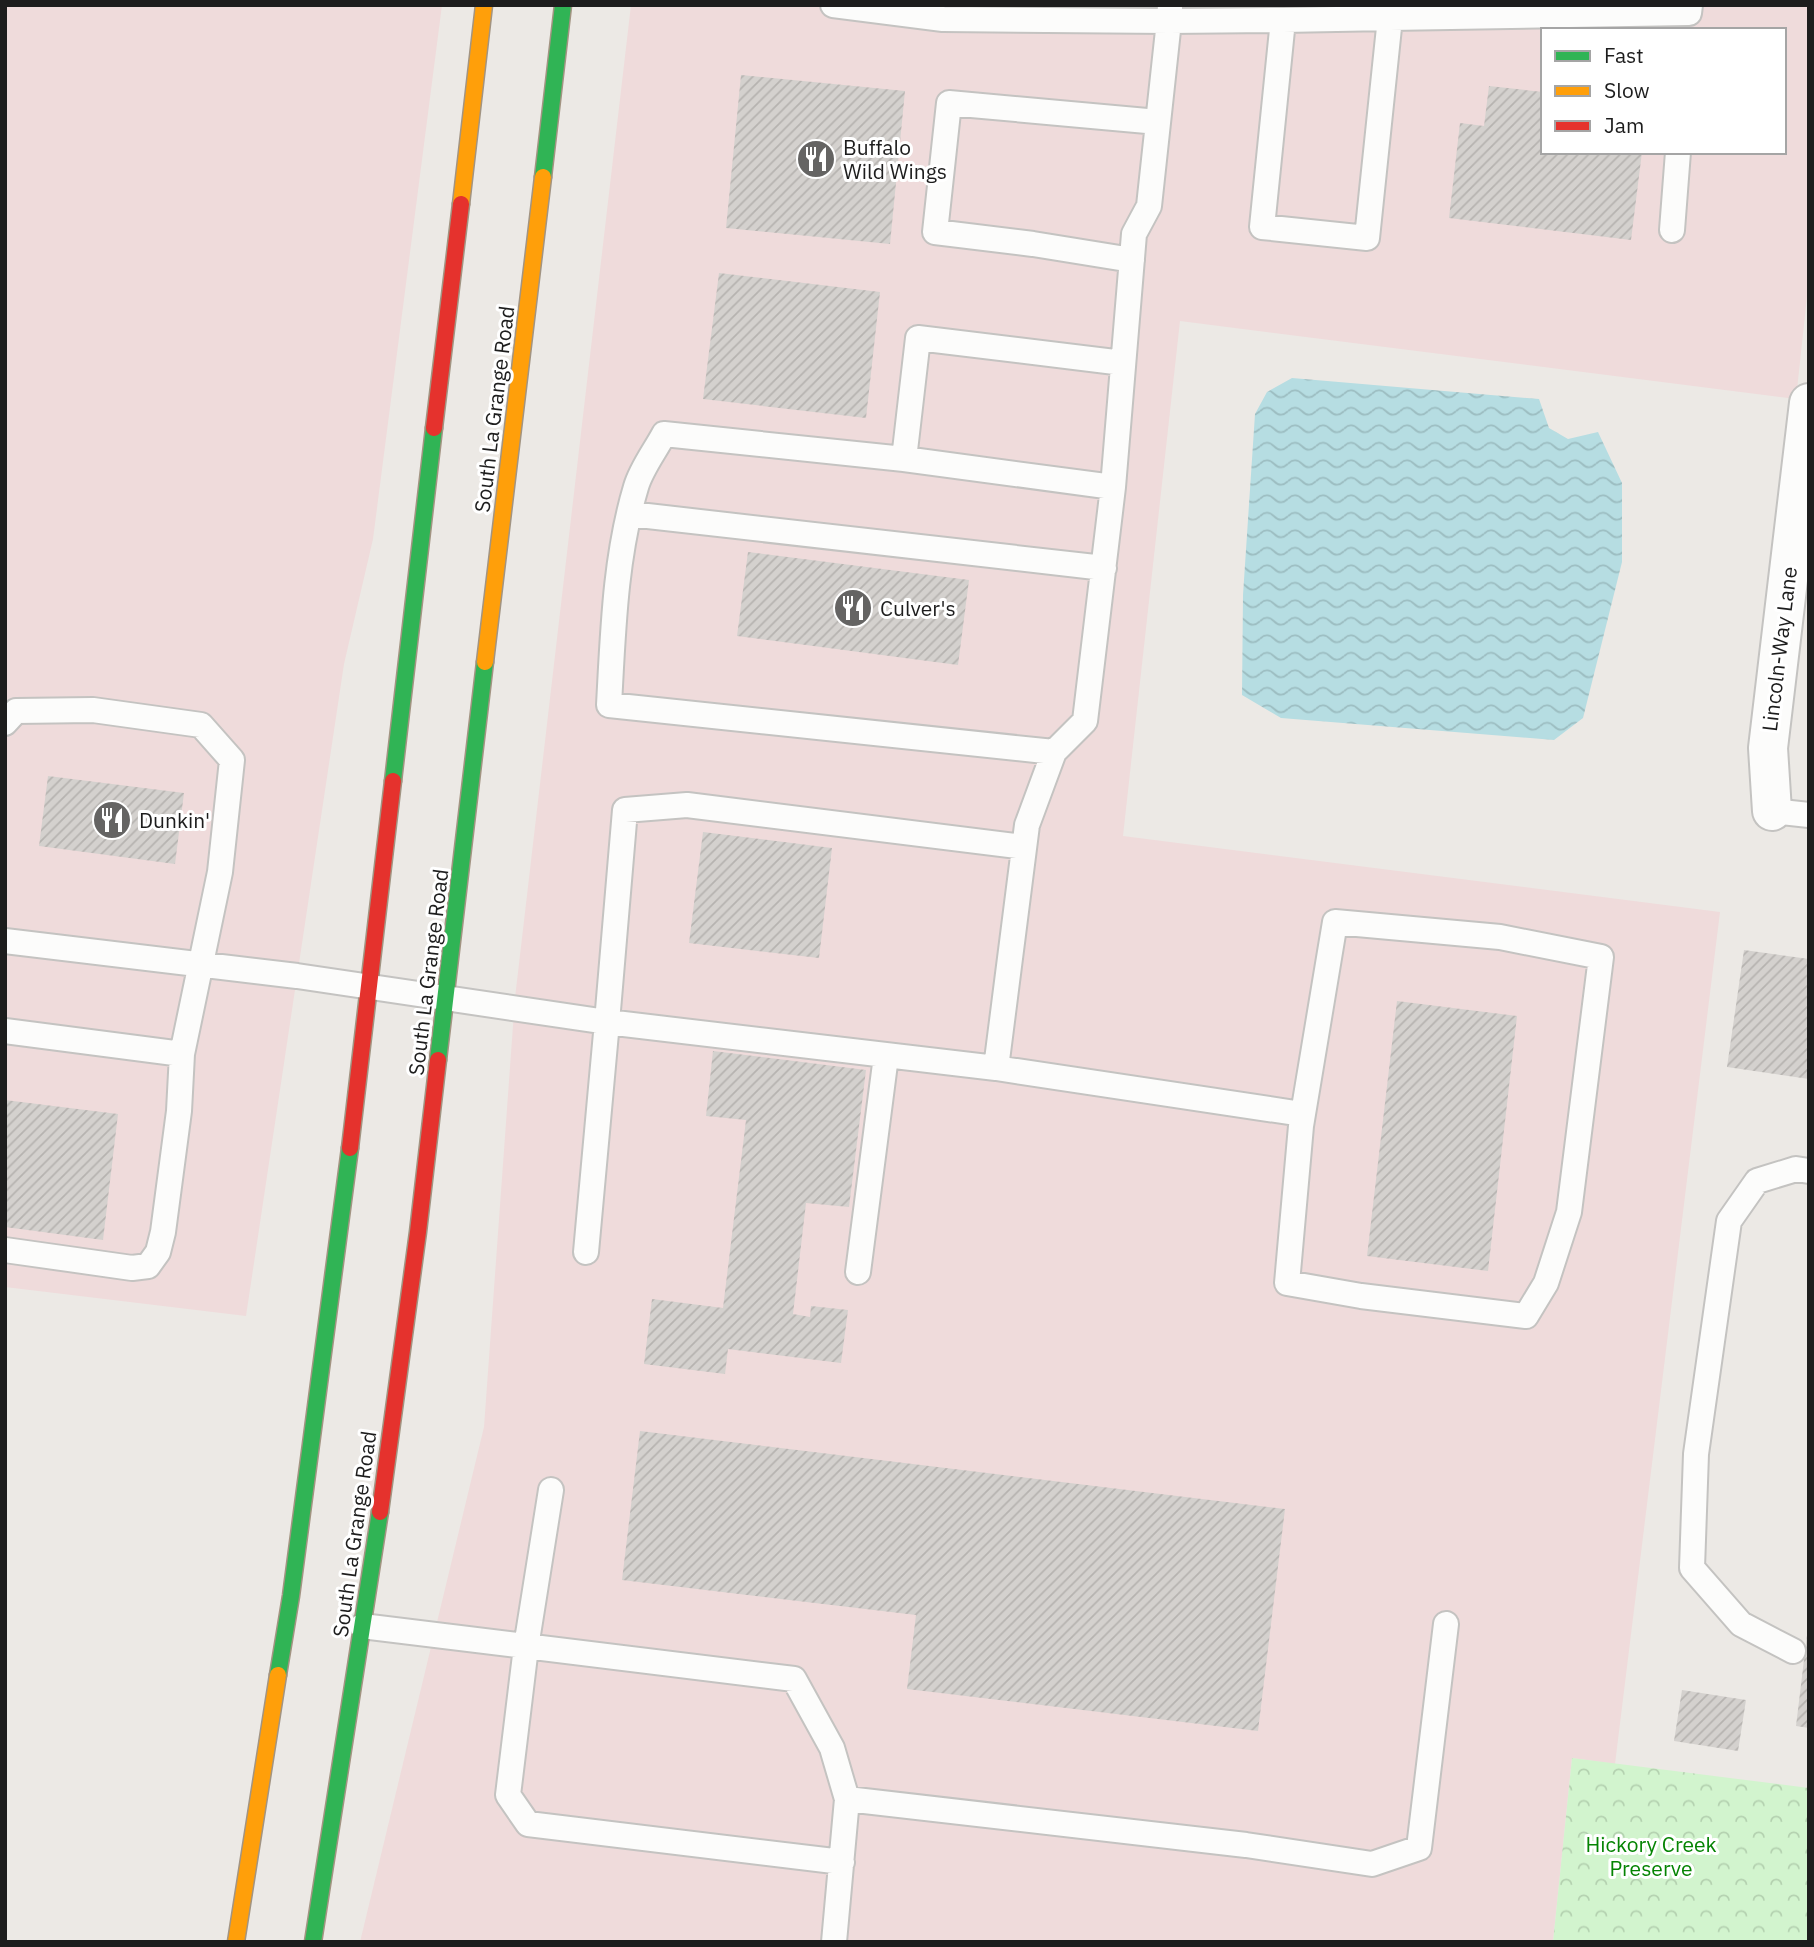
<svg xmlns="http://www.w3.org/2000/svg" width="1814" height="1947" font-family="'IBM Plex Sans',sans-serif">
	<defs>
		<pattern id="park-crowns" width="20" height="18" patternUnits="userSpaceOnUse" patternTransform="scale(1.75)"><rect width="20" height="18" fill="#d2f4ce"/><path d="M2 6a3 3 0 1 1 6 0M12 15a3 3 0 1 1 6 0" fill="none" stroke="#b4d1b0"/></pattern>
		<pattern id="water-waves" width="16" height="10" patternUnits="userSpaceOnUse" patternTransform="scale(1.75)"><rect width="16" height="10" fill="#b6dde2"/><path d="M0 5q4-4 8 0t8 0" fill="none" stroke="#9cbdc1"/></pattern>
		<pattern id="building-hatch" width="6" height="6" patternUnits="userSpaceOnUse" patternTransform="scale(1.75)"><rect width="6" height="6" fill="#d4d1ce"/><path d="M-1 1l2-2M0 6l6-6M5 7l2-2" fill="none" stroke="#b6b3b0"/></pattern>
	</defs>
	<rect width="100%" height="100%" fill="#ece9e5"/>
	<path fill="#efdbdb" fill-rule="evenodd" d="M5,5H442L373,539L344,664L246,1316L5,1287Z
		M631,5H1809V278L1796,399L1180,321L1123,836L1720,912L1615,1764L1572,1758L1553,1942H360L484,1427L515,998ZM1543,30H1784V152H1543Z"/>
	<path fill="url(#park-crowns)" d="M1572,1758L1809,1788V1942H1553Z"/>
	<path fill="url(#water-waves)" d="M1292,378L1539,399L1549,428L1568,439L1598,432L1622,483V562L1583,718L1554,740L1281,718L1242,695L1243,595L1255,414L1267,392Z"/>
	<path fill="url(#building-hatch)" d="M741,75L905,91L890,244L726,228Z
		M1489,86L1543,92V152H1642L1631,240L1449,218L1460,123L1484,126Z
		M719,273L880,292L866,418L703,399Z
		M748,552L969,580L958,665L737,636Z
		M48,776L184,793L175,864L39,846Z
		M703,832L832,848L819,958L689,943Z
		M1744,950L1809,959V1079L1727,1067Z
		M1397,1001L1517,1016L1488,1271L1367,1256Z
		M713,1051L866,1070L849,1207L806,1203L793,1314L810,1317L811,1306L848,1310L841,1363L728,1349L725,1374L644,1364L652,1299L723,1308L746,1120L706,1116Z
		M5,1100L118,1114L103,1240L5,1227Z
		M640,1431L1285,1509L1258,1731L907,1689L916,1615L622,1580Z
		M1807,1635H1809V1728L1796,1726Z
		M1682,1690L1746,1700L1738,1751L1674,1741Z"/>
	<g fill="none" stroke-linecap="round" stroke-linejoin="round">
		<defs>
			<path id="lane" d="M833,5L943,19L1169,21L1170,6
				M1283,20L1390,18
				M1672,230L1678,152
				M1132,260L1033,244L935,232L949,103L1158,122
				M1123,363L918,338L904,459L1113,487L1134,234L1149,206L1169,21L1283,20L1262,227L1367,238L1390,18L1689,13L1690,5
				M904,459L664,434C655,451 641,469 636,487C615,557 613,632 609,705L1054,752L1027,825L996,1068L607,1022L625,810L687,805L1024,847
				M630,514L1104,568
				M5,723L16,711L93,710L201,725L232,760L220,872L182,1054L5,1031
				M1054,752L1085,721L1113,487
				M1772,811L1809,815
				M5,941L297,976L607,1022L586,1252
				M996,1068L1302,1114L1301,1126L1287,1283L1361,1296L1526,1316L1546,1283L1569,1212L1601,957L1500,937L1335,922L1301,1126
				M5,1250L132,1268L148,1266L158,1252L163,1232L179,1111L182,1054
				M858,1272L886,1056
				M551,1490L526,1647L508,1795L528,1824L842,1862
				M362,1626L794,1679L832,1748L847,1799L834,1942
				M1793,1651L1741,1624L1692,1568L1696,1454L1729,1221L1757,1181L1796,1169L1809,1171
				M847,1799L1246,1845L1372,1864L1419,1848L1446,1624"/>
			<path id="street" d="M1772,811L1768,748L1809,403"/>
			<path id="fast" d="M543,177L563,5
				M393,781L434,428
				M438,1060L485,662
				M278,1675L291,1596L350,1148
				M313,1942L380,1512"/>
			<path id="slow" d="M461,204L484,5
				M485,662L543,177
				M236,1942L278,1675"/>
			<path id="jam" d="M434,428L461,204
				M350,1148L393,781
				M380,1512L418,1232L438,1060"/>
		</defs>
		<use href="#lane" stroke="#c4c3c1" stroke-width="28"/>
		<use href="#street" stroke="#c4c3c1" stroke-width="42"/>
		<use href="#fast" stroke="#a29482" stroke-width="19"/>
		<use href="#slow" stroke="#a29482" stroke-width="19"/>
		<use href="#jam" stroke="#a29482" stroke-width="19"/>
		<use href="#lane" stroke="#fcfcfb" stroke-width="24"/>
		<use href="#street" stroke="#fcfcfb" stroke-width="38"/>
		<use href="#fast" stroke="#30b455" stroke-width="16"/>
		<use href="#slow" stroke="#ff9f0a" stroke-width="16"/>
		<use href="#jam" stroke="#e5322d" stroke-width="16"/>
	</g>
	<defs>
		<symbol id="restaurant-disc" viewBox="-11 -11 22 22"><circle r="9.5" fill="#656463" stroke="#fff"/><path d="M-5-6h1v4h1v-4h1v4h1v-4h1v5L-1.5 .5V6h-2V.5L-5-1ZM5-6V6H3V1.5H1.5Q1.5-4 5-6Z" fill="#fff"/></symbol>
	</defs>
	<g fill-rule="evenodd">
		<use href="#restaurant-disc" x="794" y="137" width="44" height="44"/>
		<use href="#restaurant-disc" x="831" y="586" width="44" height="44"/>
		<use href="#restaurant-disc" x="90" y="798" width="44" height="44"/>
	</g>
	<g text-anchor="middle" dominant-baseline="central" stroke-width="6" stroke-linejoin="round" paint-order="stroke">
		<g font-size="21" fill="#1d1d1d" stroke="#fff" text-anchor="start">
			<text x="843" y="147">Buffalo<tspan x="843" dy="24">Wild Wings</tspan></text>
			<text x="880" y="608">Culver's</text>
			<text x="139" y="820">Dunkin'</text>
		</g>
		<g font-size="21" fill="#1d1d1d" stroke="#fff">
			<text transform="translate(494 409) rotate(-83)">South La Grange Road</text>
			<text transform="translate(1779 649) rotate(-83)">Lincoln-Way Lane</text>
			<text transform="translate(428 972) rotate(-83)">South La Grange Road</text>
			<text transform="translate(354 1534) rotate(-82)">South La Grange Road</text>
		</g>
		<g font-size="21" fill="#058403" stroke="#fff">
			<text x="1651" y="1844">Hickory Creek<tspan x="1651" dy="24">Preserve</tspan></text>
		</g>
	</g>
	<rect width="1814" height="1947" fill="none" stroke="#1d1d1d" stroke-width="14"/>
	<rect x="1541" y="28" width="245" height="126" fill="#ffffff" stroke="#a5a5a5" stroke-width="2"/>
	<rect x="1555" y="51" width="35" height="10" fill="#30b455" stroke="#a5a5a5" stroke-width="2"/>
	<text x="1604" y="63" font-size="21" fill="#1d1d1d">Fast</text>
	<rect x="1555" y="86" width="35" height="10" fill="#ff9f0a" stroke="#a5a5a5" stroke-width="2"/>
	<text x="1604" y="98" font-size="21" fill="#1d1d1d">Slow</text>
	<rect x="1555" y="121" width="35" height="10" fill="#e5322d" stroke="#a5a5a5" stroke-width="2"/>
	<text x="1604" y="133" font-size="21" fill="#1d1d1d">Jam</text>
</svg>
